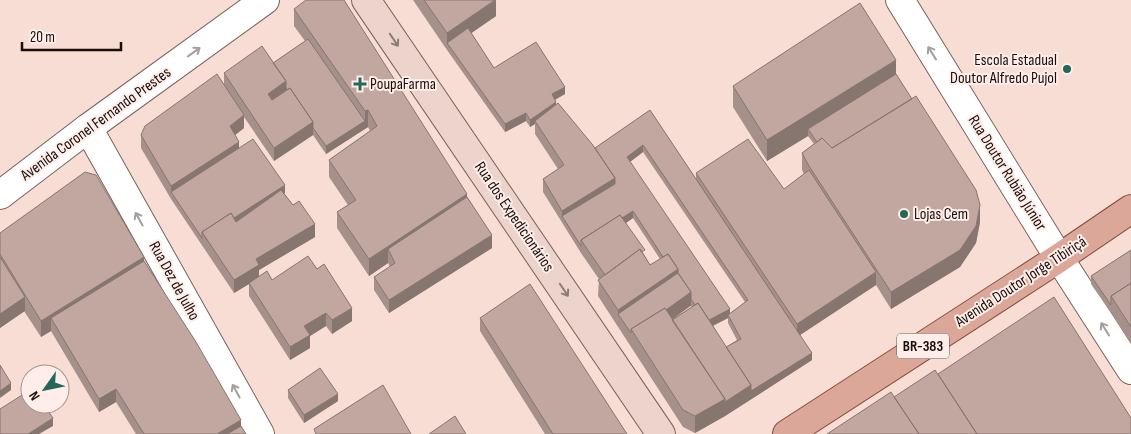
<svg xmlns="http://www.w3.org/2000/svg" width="1131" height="434" font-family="'Sofia Sans Condensed',sans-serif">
	<rect width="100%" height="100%" fill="#f8ddd5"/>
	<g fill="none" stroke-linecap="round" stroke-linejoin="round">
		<defs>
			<path id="minor" d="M900,0L1059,258
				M88,128L260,434"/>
			<path id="tertiary" d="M0,195L88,128L265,0
				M1059,258L1131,370"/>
			<path id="secondary" d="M366,0L661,434"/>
			<path id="primary" d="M787,434L1059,258L1131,209"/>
		</defs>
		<use href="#minor" stroke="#79615a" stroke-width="30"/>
		<use href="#tertiary" stroke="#79615a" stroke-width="30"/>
		<use href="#secondary" stroke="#79615a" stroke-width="30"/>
		<use href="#primary" stroke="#864c3a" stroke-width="30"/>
		<use href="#minor" stroke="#fff" stroke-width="28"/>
		<use href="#tertiary" stroke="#fff" stroke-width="28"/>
		<use href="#secondary" stroke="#ecd3cb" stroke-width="28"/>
		<use href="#primary" stroke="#daa798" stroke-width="28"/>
	</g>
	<path fill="#a6908a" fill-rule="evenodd" d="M413,0H496V16L471,33L494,68L565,94L555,100L556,104L595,148L650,110L696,179V173L784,189L804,174L802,170V153L814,144L808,136L767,161L733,107V86L896,74L980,222L976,243L960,267L891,309L876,285L800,335L812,360L725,416L695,433L683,427L598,296L599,279L581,253L543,192V179L558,169L535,134V124L530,127L526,121L505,132L447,50ZM643,152L745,302L730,314L630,162ZM633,218L660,259L650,265L645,256L626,223ZM691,306L692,307L672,319ZM728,318V323L737,340L726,347L713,326Z
		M294,9L467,197L492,248L389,313L374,290V277L390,267L388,263L369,276L337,228V212L348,205L329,177V160L370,131L368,127L326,154L313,135L274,161L244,117V128L235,135L239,148L285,193H284L315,237L259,270V276L272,280L352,321L332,334L326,326L310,336V348L290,360L249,296V284L234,293L171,199L141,148V135L224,85V73L273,63L305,41L294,26Z
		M0,233L144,261L246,434H136L116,402L99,412L51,331L41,337L24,311L0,328Z
		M1131,250V344L1111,313L1091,284V276Z
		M480,318L627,434H545L480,331Z
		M288,390L338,401L304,423L288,398Z"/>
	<path fill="#877570" d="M496,0V16L450,48L447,43V33Z
		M896,60V81L808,129V136L767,161V140Z
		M286,81V94L268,107V94Z
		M565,87V94L552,101V94Z
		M556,102V110L535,121V124L530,127V120Z
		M368,110V127L326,154V146L365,121V111Z
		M526,113V121L505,132V124Z
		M244,115V128L230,139V126Z
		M313,122V135L274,161V148Z
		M239,142V155L171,192V199V186Z
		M643,145V152L627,164V157Z
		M615,178V191L562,216V211Z
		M285,185V193L208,242L204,236Z
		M467,194V210L388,249V263L369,276V259Z
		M980,205V222L976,243L960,267L891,309V292Z
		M633,211V218L587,249L583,244Z
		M315,224V237L259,270V278L249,283V284L234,293V280L256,259Z
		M492,235V248L389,313V300Z
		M144,257V274L51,318V331L41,337V321Z
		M678,269V286L618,314V310Z
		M876,272V285L797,337V324Z
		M691,292V305L665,325L632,332Z
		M25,297V311L0,328V314Z
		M352,308V321L332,334V320Z
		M730,309V316L728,315V318L706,329V322Z
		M326,313V326L310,336V348L290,360V347L304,326Z
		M812,353V360L725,416L695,433V416L725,399Z
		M11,383V390L0,398V391Z
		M116,389V402L99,412V399Z
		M338,394V401L304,423V415Z
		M53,418V426L39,434H28Z
		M241,420V434H217Z"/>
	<path fill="#c1a7a0" stroke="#877570" d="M306,0H344L467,194L369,259L337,212L356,200L329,160L377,126L368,110L365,111L294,9Z
		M424,0H495L447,33Z
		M860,3L896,60L767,140L733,86Z
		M468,28L494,68L536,42L565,87L552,94L556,102L530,120L526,113L505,124L447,43Z
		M308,39L365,121L326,146L313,128V122L290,88L287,90L286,87V81L273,63Z
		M262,46L286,81L268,94L272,100L290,88L313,122L274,148L224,73Z
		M217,74L244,115L230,126L239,142L171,186L141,135L145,126Z
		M896,74L912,99L832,148L822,138L817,142L808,129Z
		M916,96L976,190L980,205L976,226L960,250L891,292L809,166L802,153L822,138L832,148Z
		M558,103L592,144L615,178L562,211L543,179L564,165L535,121Z
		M650,110L812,353L751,391V385L726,347L741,339L728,315L748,300L643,145L627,157L730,309L709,320L698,303L695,305L691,299V292L678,273V269L668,254L663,257L633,211L622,218L620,215L581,240V246L562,216L615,184V178L595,148Z
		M253,139L285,185L234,218L231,213L202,232V238L171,192Z
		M748,139L784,189L809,170L876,272L797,324L696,173Z
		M85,172L96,175L144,257L41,321L0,254V233Z
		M281,190L293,205L299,201L315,224L256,259L259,265L234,280L202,232L231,213L236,222Z
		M467,197L492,235L389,300L374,277L395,263L388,249Z
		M620,215L645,250L641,252L640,249L605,275L581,240Z
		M640,249L650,265L668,254L678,269L618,310L598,280Z
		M1131,250V283L1111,296V305L1091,276Z
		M308,256L317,269L324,264L352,308L332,320L326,313L304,326L310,335L290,347L249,283L267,271L272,280Z
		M0,257L25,297L0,314Z
		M144,261L196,342L241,420L217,434H144L116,389L99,399L51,318Z
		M678,273L691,292L666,310L665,308L631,329V333L618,314Z
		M1131,283V327L1111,296Z
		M530,284L627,434H553L480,318Z
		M1054,297L1131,418V434H977L938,374Z
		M698,303L751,385L725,402V399L672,320Z
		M665,308L725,399L695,416L683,410L631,329Z
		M0,365L11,383L0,391Z
		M320,368L338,394L304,415L288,390Z
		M935,370L977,434H919L894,397Z
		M383,385L411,434H316L314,429Z
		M30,390V404H43L53,418L28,434H0V409Z
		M891,392L919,434H827Z
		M455,416L466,434H429Z
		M241,426L246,434H227Z"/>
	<defs><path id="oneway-shaft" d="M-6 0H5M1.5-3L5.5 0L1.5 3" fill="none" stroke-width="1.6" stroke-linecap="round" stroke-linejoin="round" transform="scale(1.25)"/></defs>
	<g stroke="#8d7b75">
		<use href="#oneway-shaft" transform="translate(394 40) rotate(56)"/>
		<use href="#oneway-shaft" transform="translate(564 290) rotate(56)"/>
	</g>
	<g stroke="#a39f9e">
		<use href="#oneway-shaft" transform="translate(194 52) rotate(-36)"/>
		<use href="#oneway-shaft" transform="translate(932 53) rotate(-122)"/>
		<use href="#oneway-shaft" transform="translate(139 219) rotate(-119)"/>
		<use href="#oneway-shaft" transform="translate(1105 329) rotate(-122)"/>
		<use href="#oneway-shaft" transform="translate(236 391) rotate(-119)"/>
	</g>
	<g fill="#25685a" stroke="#feede8" stroke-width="2">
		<circle cx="1067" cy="69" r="5"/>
		<path d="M357.5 76.5h5v5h5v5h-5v5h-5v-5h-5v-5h5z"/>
		<circle cx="904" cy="214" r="5"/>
	</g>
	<g text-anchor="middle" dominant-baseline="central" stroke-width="4" stroke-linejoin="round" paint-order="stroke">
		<rect fill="#feede8" stroke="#5d524e" stroke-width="1" x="897" y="333.5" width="52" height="25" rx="4"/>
		<g font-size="15" font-weight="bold" fill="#180f0c">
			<text x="923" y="346">BR-383</text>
		</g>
		<g font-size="16" fill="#180f0c" stroke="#feede8" text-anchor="start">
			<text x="1057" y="60" text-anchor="end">Escola Estadual<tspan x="1057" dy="18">Doutor Alfredo Pujol</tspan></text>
			<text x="370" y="84">PoupaFarma</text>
			<text x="914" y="214">Lojas Cem</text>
		</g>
		<g font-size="16" fill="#180f0c" stroke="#feede8">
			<text transform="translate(96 124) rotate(-36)">Avenida Coronel Fernando Prestes</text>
			<text transform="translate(1007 173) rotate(58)">Rua Doutor Rubião Júnior</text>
			<text transform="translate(514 217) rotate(56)">Rua dos Expedicionários</text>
			<text transform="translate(174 281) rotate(61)">Rua Dez de Julho</text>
			<text transform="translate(1021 282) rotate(-33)">Avenida Doutor Jorge Tibiriçá</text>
		</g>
	</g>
	<g transform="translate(45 389) rotate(237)"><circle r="24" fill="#feede8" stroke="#a29490"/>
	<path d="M0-4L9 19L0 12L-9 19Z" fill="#25685a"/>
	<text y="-8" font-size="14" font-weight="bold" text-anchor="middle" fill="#180f0c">N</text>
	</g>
	<path d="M22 42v8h99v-8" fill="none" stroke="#180f0c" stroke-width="2.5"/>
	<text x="30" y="42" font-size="15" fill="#180f0c" stroke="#feede8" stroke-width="4" paint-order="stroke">20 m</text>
</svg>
